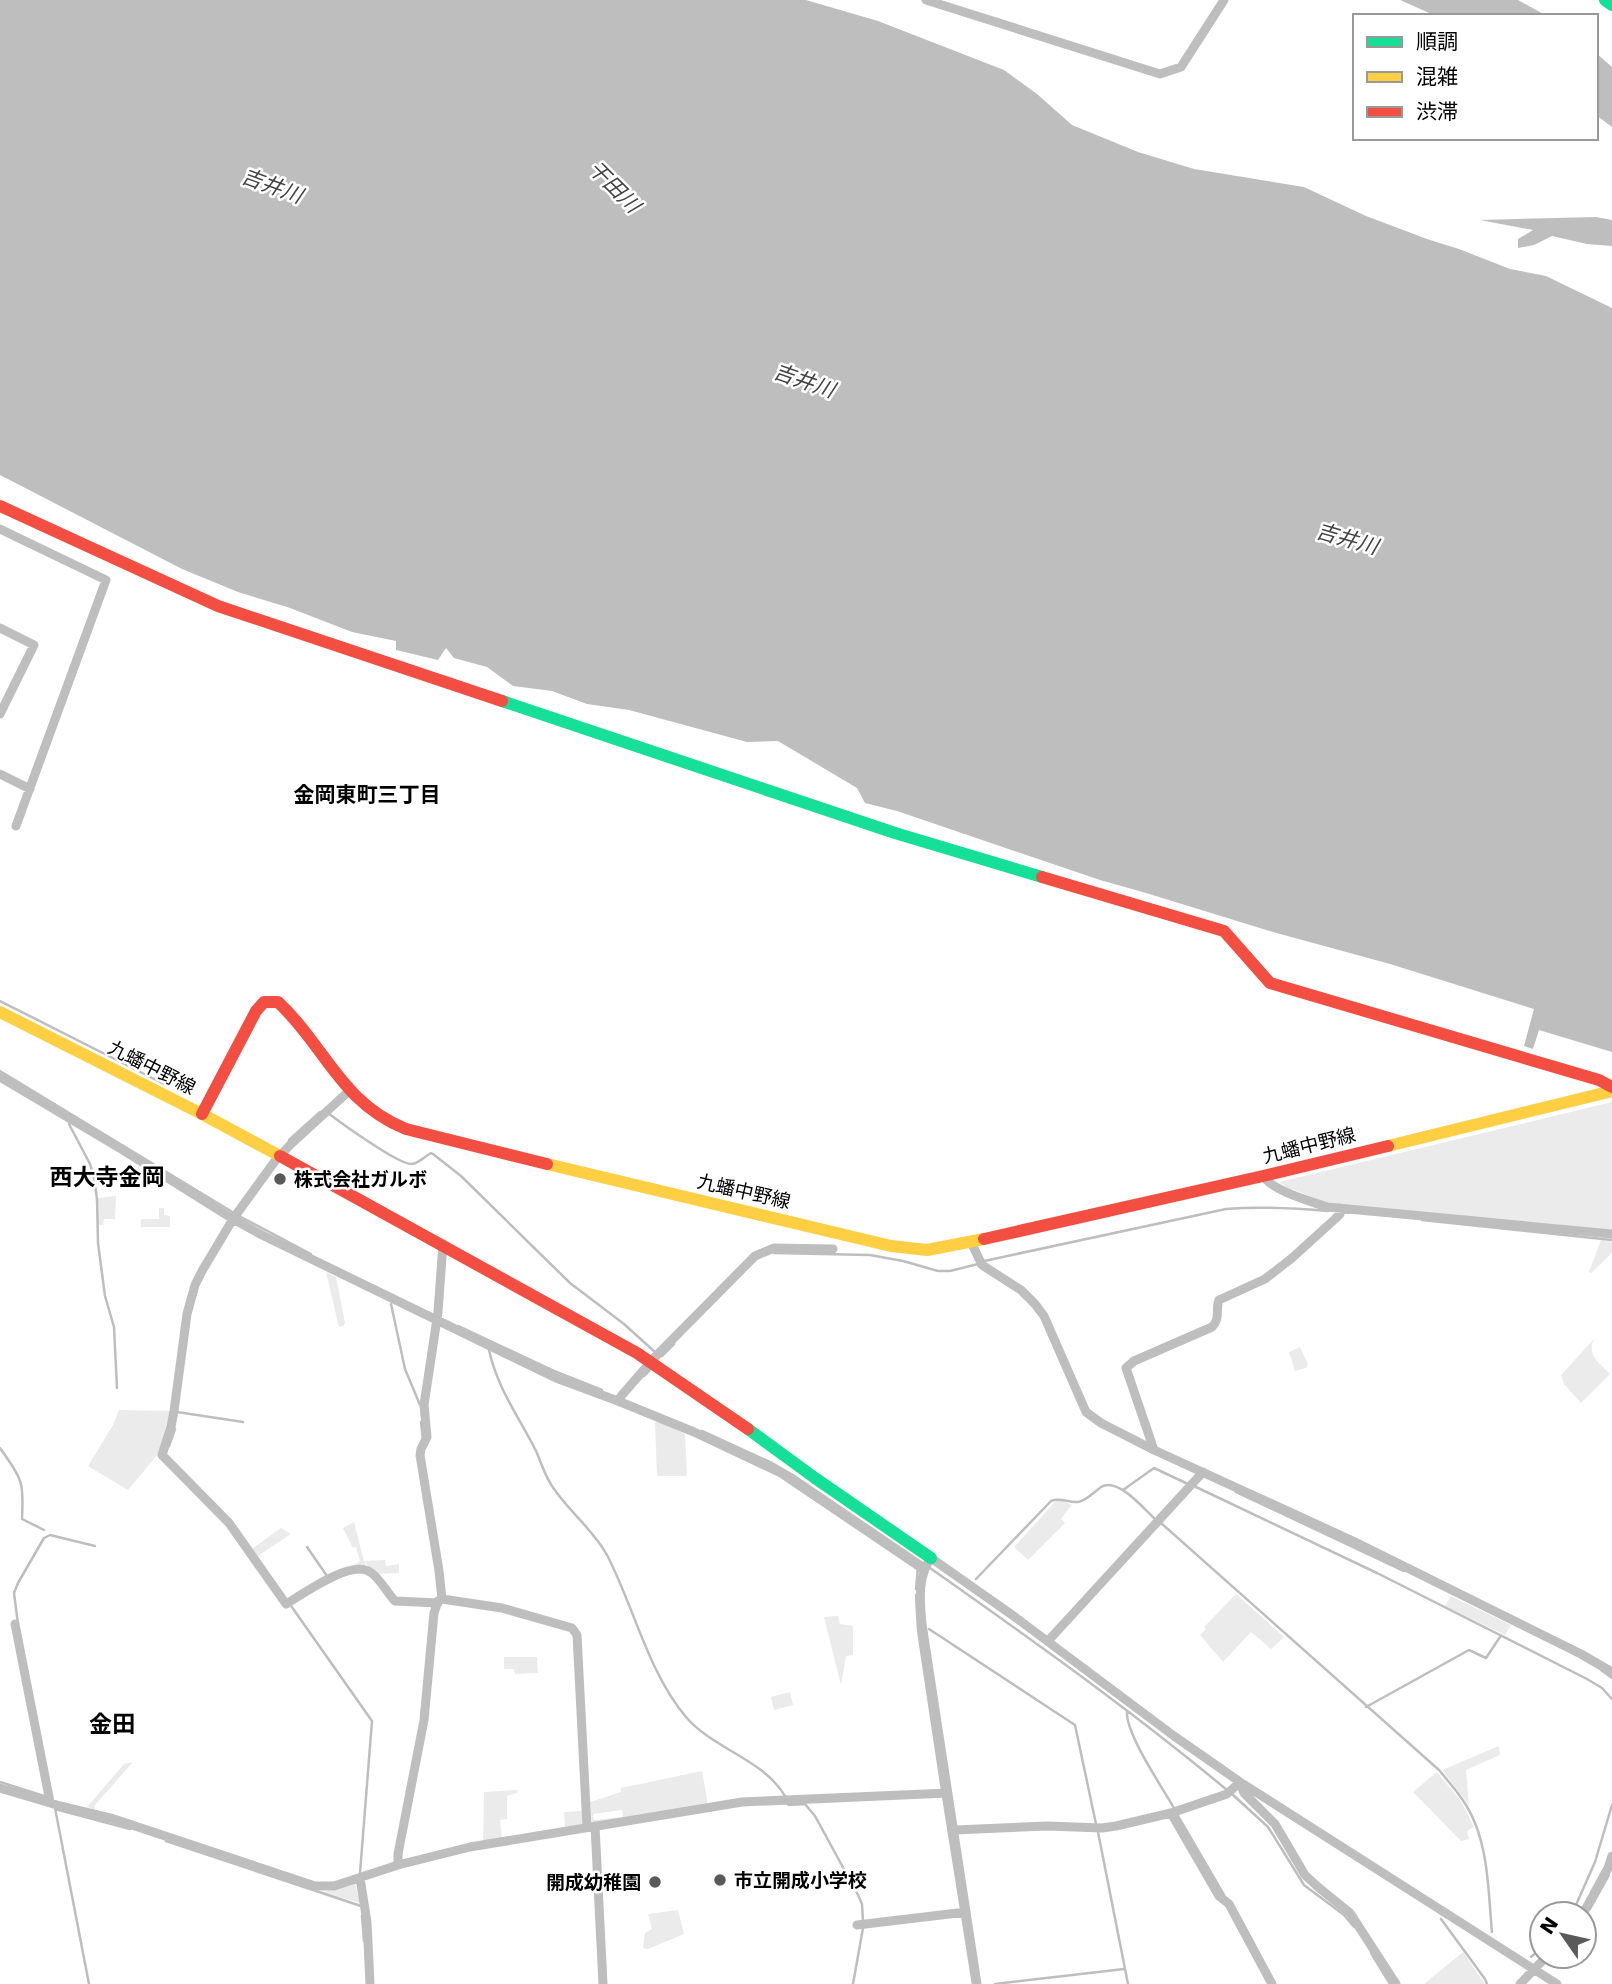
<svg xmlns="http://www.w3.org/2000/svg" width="1612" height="1984" font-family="'DejaVu Sans','Noto Sans JP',sans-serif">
	<rect width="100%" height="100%" fill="#fff"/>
	<path fill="#ebebeb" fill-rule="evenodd" d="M1612,1102V1231L1325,1203L1293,1189L1290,1190L1279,1182Z
		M116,1196L115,1219H104L103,1225H98V1198Z
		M159,1208H164V1215L170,1216V1227H141V1219H159Z
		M1601,1240L1612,1242V1253L1591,1273L1589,1272Z
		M326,1272L336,1277L345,1323L343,1326L339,1327Z
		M1594,1339C1586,1355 1600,1363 1610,1374L1581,1403L1564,1384L1561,1375Z
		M1300,1347L1308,1364L1306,1368L1295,1371L1289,1352Z
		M119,1410L172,1411L159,1453L128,1490L88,1466L113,1425Z
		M659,1421L685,1434L687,1476H657L655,1423Z
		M1061,1500L1072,1505L1061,1519L1065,1523L1028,1560L1014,1547L1056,1501Z
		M354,1522L364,1561L385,1560L386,1566L399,1564V1573L376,1574L368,1567L365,1561L366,1568L348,1569L360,1561L356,1547L353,1548L343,1528Z
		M281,1528L291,1534L258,1556L252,1549Z
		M1236,1594L1284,1637L1271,1649L1251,1632L1223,1662L1200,1635L1206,1629L1204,1627Z
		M1451,1596L1511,1625L1505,1635L1445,1606Z
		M838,1616L840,1624L853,1626V1655L846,1656L841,1685L824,1617Z
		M504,1657H537L538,1673L515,1674L514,1669H504Z
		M790,1692L793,1705L774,1710L771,1697Z
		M1499,1746L1500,1755L1466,1770L1469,1805L1442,1770Z
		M133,1762L95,1805V1810L87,1807L124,1764Z
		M702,1771L708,1805L592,1823L590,1802L621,1792V1788ZM622,1810L623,1817L594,1820L593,1814Z
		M1437,1772L1461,1801L1474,1827L1467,1831L1469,1839L1461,1841L1413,1792Z
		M518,1790L517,1793L507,1796V1819L500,1820L502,1838L483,1842L484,1792Z
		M584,1811L583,1824L565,1827L564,1812Z
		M355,1883L360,1903L321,1892L335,1890Z
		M678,1910L684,1934L648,1949L643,1948L645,1933L652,1929L648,1914Z
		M1463,1952L1485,1984H1424Z"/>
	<path fill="#bebebe" d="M0,0H806L878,21L1004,70L1037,94L1072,125L1138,152L1194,169L1304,187L1366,216L1427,239L1459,249L1510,269L1546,276L1612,308V1052L1539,1030L1533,1049L1524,1046L1534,1009L1390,964L1273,932L1146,893L1100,880L897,811L865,803L857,788L778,741L747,742L629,710L587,704L552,691L513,686L487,667L454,658L446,648L438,660L396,650V641L352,632L290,608L238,592L182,569L0,475Z
		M1400,0H1518L1547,16H1436Z
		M1596,53L1612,67V127L1596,115Z
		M1596,217L1612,220V246L1587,244L1552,236L1534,245L1518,248V239L1533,230L1480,220Z"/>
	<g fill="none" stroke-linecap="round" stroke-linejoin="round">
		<path stroke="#bebebe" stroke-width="2.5" d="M0,1001L166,1085
			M0,1071L234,1213
			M328,1113C341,1123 398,1164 411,1164C418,1164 425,1156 431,1153L433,1154L461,1176L570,1283L624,1324L655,1352
			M69,1124L90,1164L94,1178L97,1199L98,1243L105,1296L114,1327L117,1388
			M289,1140L320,1112
			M239,1216L311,1254
			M1422,1220L1612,1240
			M774,1253L870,1255L903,1261L938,1271H950L978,1264
			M984,1261L1226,1209C1260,1206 1294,1208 1328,1211
			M391,1304L405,1369L420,1405
			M458,1326L554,1371L602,1390
			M489,1350C498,1390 518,1415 536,1451C542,1464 545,1477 554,1489C570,1512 594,1531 607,1555C634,1607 648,1672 686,1717C713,1749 763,1759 785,1796
			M662,1356L674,1344
			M644,1376L650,1370
			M177,1412L243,1422
			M421,1422L423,1440
			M702,1431L772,1463L793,1475L924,1564
			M169,1446L175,1429
			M0,1448C22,1480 24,1480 22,1519L44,1530
			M1196,1487L1377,1573L1587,1679L1602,1688L1612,1699
			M1123,1490L1154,1468L1188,1484
			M1236,1492L1404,1571
			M1161,1523L1439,1770C1448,1781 1458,1792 1466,1805C1489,1842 1488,1890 1492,1932
			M307,1547L327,1576L325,1577
			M930,1568C1031,1639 1132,1711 1227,1790
			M976,1579L1051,1501C1061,1497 1068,1503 1078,1502C1086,1501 1094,1492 1101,1487C1118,1477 1143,1508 1155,1519
			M916,1589L918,1567
			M916,1595L918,1630L942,1790
			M289,1603L372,1721L360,1873
			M18,1624L14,1593L18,1583L44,1538L50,1535L95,1546
			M929,1629L1075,1725L1096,1824
			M1601,1670L1612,1678
			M1366,1707L1469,1650L1486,1658L1500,1637
			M1127,1711C1125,1733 1162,1787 1174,1808
			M0,1782L44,1796
			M1232,1794L1268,1827L1304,1885L1344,1915L1354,1927
			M943,1796L973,1984
			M788,1804L789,1805L805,1804L815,1816L858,1895L862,1904L863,1921
			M55,1808L89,1984
			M55,1809L130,1829
			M1178,1816L1224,1895
			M1098,1832L1128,1984
			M166,1841L361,1906
			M1590,1909L1609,1875
			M1572,1914L1595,1862L1612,1805
			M362,1916L364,1941
			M1441,1919L1485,1979L1487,1984
			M1371,1953L1390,1984
			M1531,1957L1542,1947
			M853,1984L863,1928
			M995,1984L1124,1969"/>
		<path stroke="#bebebe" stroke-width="9" d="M926,0L1160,74L1181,67L1224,0
			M0,529L106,580L16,826
			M0,628L34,645L0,714
			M0,774L30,789
			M0,1077L121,1149L233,1219L262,1235L556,1378L618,1401L622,1395L656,1356L755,1256L774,1248L833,1249
			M349,1091L290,1145L275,1161L233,1219L202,1271L195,1285L187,1314L174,1411L171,1427L162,1455L229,1523L286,1604C303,1594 351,1559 370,1572C380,1578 387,1593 395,1601L438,1603
			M1263,1176C1273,1191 1310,1201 1327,1207L1612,1234
			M1340,1208V1214L1335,1219L1292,1258L1265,1279L1219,1300C1215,1310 1221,1318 1212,1327L1134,1361L1126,1368L1154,1450L1353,1541L1581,1654L1612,1672
			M971,1242L982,1265L1021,1290L1035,1304L1044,1316L1086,1412L1101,1423L1154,1450
			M618,1401L694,1432L781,1473L923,1569
			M442,1599L502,1608L572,1628L577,1635L587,1827
			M15,1624L50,1802
			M1048,1641L1203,1472
			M1240,1783L1244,1793L1275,1824L1305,1875L1318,1887L1350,1913L1396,1984
			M0,1788L57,1805L111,1818L315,1886H334L398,1865L470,1847L742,1802L948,1793
			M1171,1813L1219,1896L1229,1904L1272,1984
			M595,1826L603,1984
			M955,1830L1047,1826L1102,1828L1116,1826L1171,1813L1227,1794L1240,1782
			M398,1865V1854L424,1720L434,1613L438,1601L442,1599L439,1571L420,1455L421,1449L427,1437L424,1405L438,1312L443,1244
			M360,1878L367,1922L370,1984
			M1583,1914L1608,1868L1612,1856
			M857,1925L966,1912
			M977,1984L922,1624C920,1601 917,1578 931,1558L1015,1617L1174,1736L1240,1782L1557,1984
			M1520,1984L1547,1956"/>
		<path stroke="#16e098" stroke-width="12" d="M1605,0L1612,5
			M502,701L895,833L1042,877
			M748,1429L815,1478L931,1558"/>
		<path stroke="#ffcf43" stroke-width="12" d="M0,1012L202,1114L280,1156
			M1388,1146L1612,1091
			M547,1164L891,1246L927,1250L984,1239"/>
		<path stroke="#f24e42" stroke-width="12" d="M0,506L218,606L502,701
			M1042,877L1224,931L1270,983L1599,1080L1612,1087
			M202,1114L256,1011L264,1002H278C326,1047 340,1102 406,1129L547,1164
			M280,1156L637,1353L748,1429
			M984,1239L1263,1176L1388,1146"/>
	</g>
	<g fill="#595959" stroke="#fff" stroke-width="2.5">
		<circle cx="280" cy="1179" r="7"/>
		<circle cx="720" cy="1880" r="7"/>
		<circle cx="655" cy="1882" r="7"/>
	</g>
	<g text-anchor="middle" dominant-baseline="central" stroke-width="5" stroke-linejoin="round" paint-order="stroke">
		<g font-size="19" fill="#000" stroke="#fff">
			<text transform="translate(152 1067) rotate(27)">九蟠中野線</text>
			<text transform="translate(1309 1145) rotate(-14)">九蟠中野線</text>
			<text transform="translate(744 1191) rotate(13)">九蟠中野線</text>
		</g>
		<g font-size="19" font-weight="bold" fill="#000" stroke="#fff" text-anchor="start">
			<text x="294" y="1179">株式会社ガルボ</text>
			<text x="734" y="1880">市立開成小学校</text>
			<text x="641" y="1882" text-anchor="end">開成幼稚園</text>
		</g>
		<g font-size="21" font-style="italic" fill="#434343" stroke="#fff">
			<text transform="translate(272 186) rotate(20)">吉井川</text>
			<text transform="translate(614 187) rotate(45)">干田川</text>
			<text transform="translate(804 381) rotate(19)">吉井川</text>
			<text transform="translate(1347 539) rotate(16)">吉井川</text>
		</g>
		<g font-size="21" font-weight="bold" fill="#000" stroke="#fff">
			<text x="367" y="795">金岡東町三丁目</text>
		</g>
		<g font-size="23" font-weight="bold" fill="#000" stroke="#fff">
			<text x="107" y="1177">西大寺金岡</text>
			<text x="112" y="1724">金田</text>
		</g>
	</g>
	<rect x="1353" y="14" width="245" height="126" fill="#ffffff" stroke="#999999" stroke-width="2"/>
	<rect x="1367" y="37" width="35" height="10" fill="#16e098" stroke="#999999" stroke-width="2"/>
	<text x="1416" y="49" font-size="21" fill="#000000">順調</text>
	<rect x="1367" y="72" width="35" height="10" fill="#ffcf43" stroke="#999999" stroke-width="2"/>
	<text x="1416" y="84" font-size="21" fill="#000000">混雑</text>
	<rect x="1367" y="107" width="35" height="10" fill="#f24e42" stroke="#999999" stroke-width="2"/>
	<text x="1416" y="119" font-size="21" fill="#000000">渋滞</text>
	<g transform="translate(1563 1935) rotate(304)"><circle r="33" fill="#ffffff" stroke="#999999" stroke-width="2"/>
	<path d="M0-5L12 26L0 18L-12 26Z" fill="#595959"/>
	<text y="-10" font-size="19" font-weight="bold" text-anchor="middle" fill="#000000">N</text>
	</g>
</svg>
